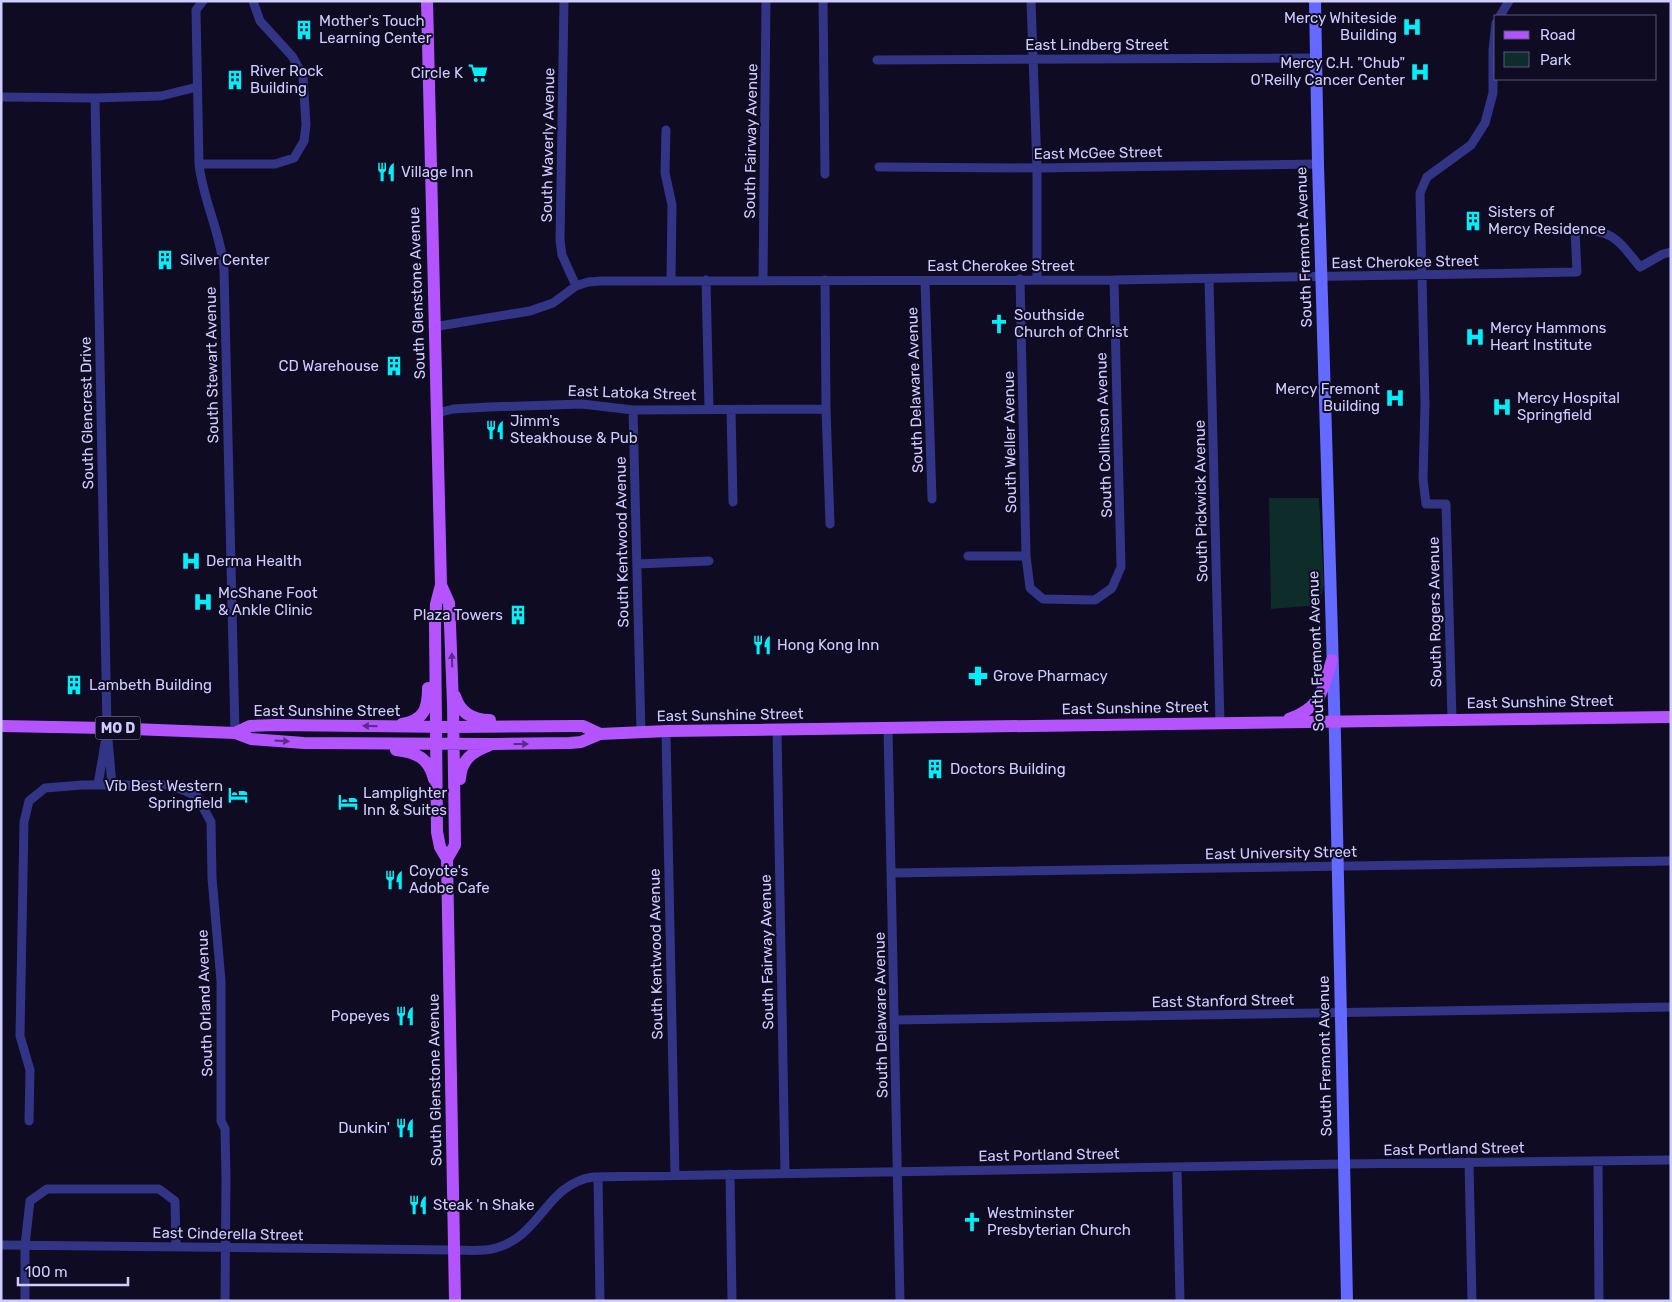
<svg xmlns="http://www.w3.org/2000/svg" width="1672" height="1302" font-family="Rubik,sans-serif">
	<rect width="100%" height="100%" fill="#0e0b22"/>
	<path fill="#0e2d2a" d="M1269,498H1319L1324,585L1319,605L1271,609Z"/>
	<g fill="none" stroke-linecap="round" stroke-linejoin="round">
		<path stroke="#323486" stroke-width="9" d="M203,1L196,10L199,164C203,201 221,233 224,270L235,733
			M564,1L560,240L562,255L576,286
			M823,1L825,174
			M1031,1L1037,168V280
			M1500,16L1509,1
			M877,60L1316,58
			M1,97L95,98L161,96L197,87
			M95,98L107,728L112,785
			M666,130L665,173L672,205L671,280
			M199,164H275L294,158L304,141L306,125L303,76L292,56L260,21L253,1
			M879,167L1037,168L1318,164
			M1020,279L1026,556L1030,588L1043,599L1095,600L1112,588L1121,567L1114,280
			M1209,279L1220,724
			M706,280L709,409
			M763,280L766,1
			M825,280L826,409L830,524
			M925,281L932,499
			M433,327L530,311L553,303L576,286L588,282L601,281L1114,280L1577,272L1575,230C1613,229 1618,240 1640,267L1663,254L1671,252
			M633,410L641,733
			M731,410L733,502
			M437,413L453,409L489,407L582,404L633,410L826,409
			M968,556H1026
			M637,564L709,561
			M1452,719L1446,504H1426L1423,479L1425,404L1420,193L1427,177L1471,145L1485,123L1493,93V50L1496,23
			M888,728L900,1301
			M777,730L785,1173
			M666,732L675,1175
			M98,785L105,743
			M892,873L1671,861
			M895,1020L1671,1007
			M29,1121L30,1070L20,1036L24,822L29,801L45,788L82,785H171L197,796L211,822L212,878L221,981V1121L225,1129L226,1178L225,1301
			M1598,1161L1599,1301
			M1469,1162L1472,1301
			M1177,1167L1180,1301
			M730,1174L732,1301
			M598,1177L600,1301
			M1,1245L454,1250C467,1250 483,1252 496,1248C541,1236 546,1184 593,1177L1343,1164L1671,1160
			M25,1301V1245L30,1201L47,1189H159L175,1201L176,1247"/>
		<path stroke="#646aff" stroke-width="12" d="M1315,1L1318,164L1335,737L1347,1301"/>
		<path stroke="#b454ff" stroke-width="12" d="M427,1L441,585L436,604L435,625L437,832L440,847L447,859L455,1301
			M441,585L449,603L450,625L453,704L455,845L447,859
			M455,696C460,713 473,720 490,720
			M1289,719C1322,707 1322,691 1332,660
			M402,724C424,720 428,709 428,688
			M1,726L107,728L235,733L251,739L304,743L494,744L570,743L581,742L600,734L667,731L1671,717
			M235,733L250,726L276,725L454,727L575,726H583L600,734
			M396,750C416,752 429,758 434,779
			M460,779C461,760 472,752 488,746"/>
	</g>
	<defs><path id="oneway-solid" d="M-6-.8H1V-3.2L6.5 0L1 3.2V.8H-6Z" transform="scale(1.25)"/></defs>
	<g fill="#592c85">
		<use href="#oneway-solid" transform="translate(452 660) rotate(-92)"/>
		<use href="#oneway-solid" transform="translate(370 726) rotate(-179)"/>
		<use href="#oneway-solid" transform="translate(282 741) rotate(4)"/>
		<use href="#oneway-solid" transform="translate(521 744)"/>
	</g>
	<defs>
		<symbol id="hospital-bare" viewBox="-9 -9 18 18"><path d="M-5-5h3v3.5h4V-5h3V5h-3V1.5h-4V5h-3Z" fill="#00eff8" stroke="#0e0b22" stroke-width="2.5" paint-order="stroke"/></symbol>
		<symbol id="building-bare" viewBox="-9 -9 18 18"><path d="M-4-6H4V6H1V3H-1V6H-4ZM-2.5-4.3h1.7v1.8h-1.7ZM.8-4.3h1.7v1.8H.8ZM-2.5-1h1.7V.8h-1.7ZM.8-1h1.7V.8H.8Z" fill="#00eff8" stroke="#0e0b22" stroke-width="2.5" paint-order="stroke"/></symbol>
		<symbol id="supermarket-bare" viewBox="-9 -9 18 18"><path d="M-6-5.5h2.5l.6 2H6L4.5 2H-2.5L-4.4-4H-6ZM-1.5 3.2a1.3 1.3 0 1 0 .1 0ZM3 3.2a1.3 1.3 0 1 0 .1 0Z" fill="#00eff8" stroke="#0e0b22" stroke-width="2.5" paint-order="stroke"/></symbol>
		<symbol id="restaurant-bare" viewBox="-9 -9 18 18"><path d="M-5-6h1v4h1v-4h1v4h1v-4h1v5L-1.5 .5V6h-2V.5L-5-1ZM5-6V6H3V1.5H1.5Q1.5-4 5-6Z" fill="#00eff8" stroke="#0e0b22" stroke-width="2.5" paint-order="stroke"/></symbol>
		<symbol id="church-bare" viewBox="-9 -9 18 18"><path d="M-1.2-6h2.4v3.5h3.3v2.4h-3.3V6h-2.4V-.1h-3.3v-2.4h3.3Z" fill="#00eff8" stroke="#0e0b22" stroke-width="2.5" paint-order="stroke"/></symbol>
		<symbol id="pharmacy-bare" viewBox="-9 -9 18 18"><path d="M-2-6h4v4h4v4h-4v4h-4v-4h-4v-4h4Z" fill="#00eff8" stroke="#0e0b22" stroke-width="2.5" paint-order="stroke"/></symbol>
		<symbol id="hotel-bare" viewBox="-9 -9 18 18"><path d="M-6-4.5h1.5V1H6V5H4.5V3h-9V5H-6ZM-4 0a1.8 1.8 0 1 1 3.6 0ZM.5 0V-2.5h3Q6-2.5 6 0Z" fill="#00eff8" stroke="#0e0b22" stroke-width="2.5" paint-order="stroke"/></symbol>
	</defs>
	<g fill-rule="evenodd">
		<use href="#hospital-bare" x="1398" y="13" width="28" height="28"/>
		<use href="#building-bare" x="290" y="16" width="28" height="28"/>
		<use href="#hospital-bare" x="1406" y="58" width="28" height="28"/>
		<use href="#supermarket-bare" x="464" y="59" width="28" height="28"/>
		<use href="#building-bare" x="221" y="66" width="28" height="28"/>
		<use href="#restaurant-bare" x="372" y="158" width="28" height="28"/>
		<use href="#building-bare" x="1459" y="207" width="28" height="28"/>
		<use href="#building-bare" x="151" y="246" width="28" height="28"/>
		<use href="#church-bare" x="985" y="310" width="28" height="28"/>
		<use href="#hospital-bare" x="1461" y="323" width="28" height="28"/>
		<use href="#building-bare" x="380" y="352" width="28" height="28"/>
		<use href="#hospital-bare" x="1381" y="384" width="28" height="28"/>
		<use href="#hospital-bare" x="1488" y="393" width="28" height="28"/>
		<use href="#restaurant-bare" x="481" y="416" width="28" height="28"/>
		<use href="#hospital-bare" x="177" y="547" width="28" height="28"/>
		<use href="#hospital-bare" x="189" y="588" width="28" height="28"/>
		<use href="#building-bare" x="504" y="601" width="28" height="28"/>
		<use href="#restaurant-bare" x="748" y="631" width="28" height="28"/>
		<use href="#pharmacy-bare" x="964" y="662" width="28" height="28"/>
		<use href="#building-bare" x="60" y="671" width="28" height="28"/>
		<use href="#building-bare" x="921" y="755" width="28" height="28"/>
		<use href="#hotel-bare" x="224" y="781" width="28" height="28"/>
		<use href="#hotel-bare" x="334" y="788" width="28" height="28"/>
		<use href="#restaurant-bare" x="380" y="866" width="28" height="28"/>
		<use href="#restaurant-bare" x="391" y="1002" width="28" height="28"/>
		<use href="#restaurant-bare" x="391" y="1114" width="28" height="28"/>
		<use href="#restaurant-bare" x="404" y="1191" width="28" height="28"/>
		<use href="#church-bare" x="958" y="1208" width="28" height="28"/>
	</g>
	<g text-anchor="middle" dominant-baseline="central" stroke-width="4" stroke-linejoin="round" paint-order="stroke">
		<rect fill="#0e0b22" stroke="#9593bd" stroke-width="1" x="95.5" y="716.5" width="45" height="23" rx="4"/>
		<g font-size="14" font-weight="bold" fill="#cfcdff">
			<text x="118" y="728">MO D</text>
		</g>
		<g font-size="15" fill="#cfcdff" stroke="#0e0b22" text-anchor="start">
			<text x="1397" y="18" text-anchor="end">Mercy Whiteside<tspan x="1397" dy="17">Building</tspan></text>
			<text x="319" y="21">Mother's Touch<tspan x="319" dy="17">Learning Center</tspan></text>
			<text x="1405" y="63" text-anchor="end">Mercy C.H. "Chub"<tspan x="1405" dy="17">O'Reilly Cancer Center</tspan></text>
			<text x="250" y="71">River Rock<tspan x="250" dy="17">Building</tspan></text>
			<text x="463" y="73" text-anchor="end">Circle K</text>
			<text x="401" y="172">Village Inn</text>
			<text x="1488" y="212">Sisters of<tspan x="1488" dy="17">Mercy Residence</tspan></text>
			<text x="180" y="260">Silver Center</text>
			<text x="1014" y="315">Southside<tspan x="1014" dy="17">Church of Christ</tspan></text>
			<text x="1490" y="328">Mercy Hammons<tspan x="1490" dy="17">Heart Institute</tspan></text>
			<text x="379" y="366" text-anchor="end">CD Warehouse</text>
			<text x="1380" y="389" text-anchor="end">Mercy Fremont<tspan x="1380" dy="17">Building</tspan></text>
			<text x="1517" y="398">Mercy Hospital<tspan x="1517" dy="17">Springfield</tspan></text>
			<text x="510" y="421">Jimm's<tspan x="510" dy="17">Steakhouse &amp; Pub</tspan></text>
			<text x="206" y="561">Derma Health</text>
			<text x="218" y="593">McShane Foot<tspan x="218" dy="17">&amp; Ankle Clinic</tspan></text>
			<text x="503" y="615" text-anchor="end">Plaza Towers</text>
			<text x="777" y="645">Hong Kong Inn</text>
			<text x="993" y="676">Grove Pharmacy</text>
			<text x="89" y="685">Lambeth Building</text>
			<text x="950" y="769">Doctors Building</text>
			<text x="223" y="786" text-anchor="end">Vīb Best Western<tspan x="223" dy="17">Springfield</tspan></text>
			<text x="363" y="793">Lamplighter<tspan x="363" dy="17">Inn &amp; Suites</tspan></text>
			<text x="409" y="871">Coyote's<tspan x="409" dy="17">Adobe Cafe</tspan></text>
			<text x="390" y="1016" text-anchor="end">Popeyes</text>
			<text x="390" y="1128" text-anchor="end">Dunkin'</text>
			<text x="433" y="1205">Steak 'n Shake</text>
			<text x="987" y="1213">Westminster<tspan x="987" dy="17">Presbyterian Church</tspan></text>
		</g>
		<g font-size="15" fill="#cfcdff" stroke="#0e0b22">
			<text x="1097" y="45">East Lindberg Street</text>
			<text transform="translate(751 141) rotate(-89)">South Fairway Avenue</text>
			<text transform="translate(548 145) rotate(-89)">South Waverly Avenue</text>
			<text transform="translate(1098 153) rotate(-1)">East McGee Street</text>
			<text transform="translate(1304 247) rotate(-92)">South Fremont Avenue</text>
			<text transform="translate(1405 262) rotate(-1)">East Cherokee Street</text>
			<text x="1001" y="266">East Cherokee Street</text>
			<text transform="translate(417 293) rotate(-92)">South Glenstone Avenue</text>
			<text transform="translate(212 365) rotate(-91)">South Stewart Avenue</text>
			<text transform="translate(915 390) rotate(-92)">South Delaware Avenue</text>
			<text transform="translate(632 393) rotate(2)">East Latoka Street</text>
			<text transform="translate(87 413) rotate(-91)">South Glencrest Drive</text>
			<text transform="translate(1104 435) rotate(-92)">South Collinson Avenue</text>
			<text transform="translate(1010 442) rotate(-91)">South Weller Avenue</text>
			<text transform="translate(1201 501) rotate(-91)">South Pickwick Avenue</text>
			<text transform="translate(622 542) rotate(-91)">South Kentwood Avenue</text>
			<text transform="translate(1435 612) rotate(-91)">South Rogers Avenue</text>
			<text transform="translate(1316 651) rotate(-92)">South Fremont Avenue</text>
			<text transform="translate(1540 702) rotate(-1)">East Sunshine Street</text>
			<text transform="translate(1135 708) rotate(-1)">East Sunshine Street</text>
			<text x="327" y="711">East Sunshine Street</text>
			<text transform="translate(730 715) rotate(-1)">East Sunshine Street</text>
			<text transform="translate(1281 853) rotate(-1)">East University Street</text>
			<text transform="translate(767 952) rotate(-91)">South Fairway Avenue</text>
			<text transform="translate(656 954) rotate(-91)">South Kentwood Avenue</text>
			<text transform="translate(1223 1001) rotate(-1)">East Stanford Street</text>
			<text transform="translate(205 1003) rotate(-92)">South Orland Avenue</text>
			<text transform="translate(881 1015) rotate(-91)">South Delaware Avenue</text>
			<text transform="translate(1325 1056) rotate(-91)">South Fremont Avenue</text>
			<text transform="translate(435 1080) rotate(-91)">South Glenstone Avenue</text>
			<text transform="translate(1454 1149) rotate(-1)">East Portland Street</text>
			<text transform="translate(1049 1155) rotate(-1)">East Portland Street</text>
			<text transform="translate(228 1234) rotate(1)">East Cinderella Street</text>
		</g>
	</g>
	<rect width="1672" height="1302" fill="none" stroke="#cfcdff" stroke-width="5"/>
	<rect x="1494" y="15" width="162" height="65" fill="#0e0b22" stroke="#5b597a"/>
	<rect x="1504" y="31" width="25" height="8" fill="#b454ff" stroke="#5b597a"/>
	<text x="1540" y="40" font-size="15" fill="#cfcdff">Road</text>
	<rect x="1504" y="52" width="25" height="15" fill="#0e2d2a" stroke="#5b597a"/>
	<text x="1540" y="65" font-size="15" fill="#cfcdff">Park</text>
	<path d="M18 1277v8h110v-8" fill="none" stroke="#cfcdff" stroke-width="2.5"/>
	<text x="25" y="1277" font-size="15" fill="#cfcdff" stroke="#0e0b22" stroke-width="4" paint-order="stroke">100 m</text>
</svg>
